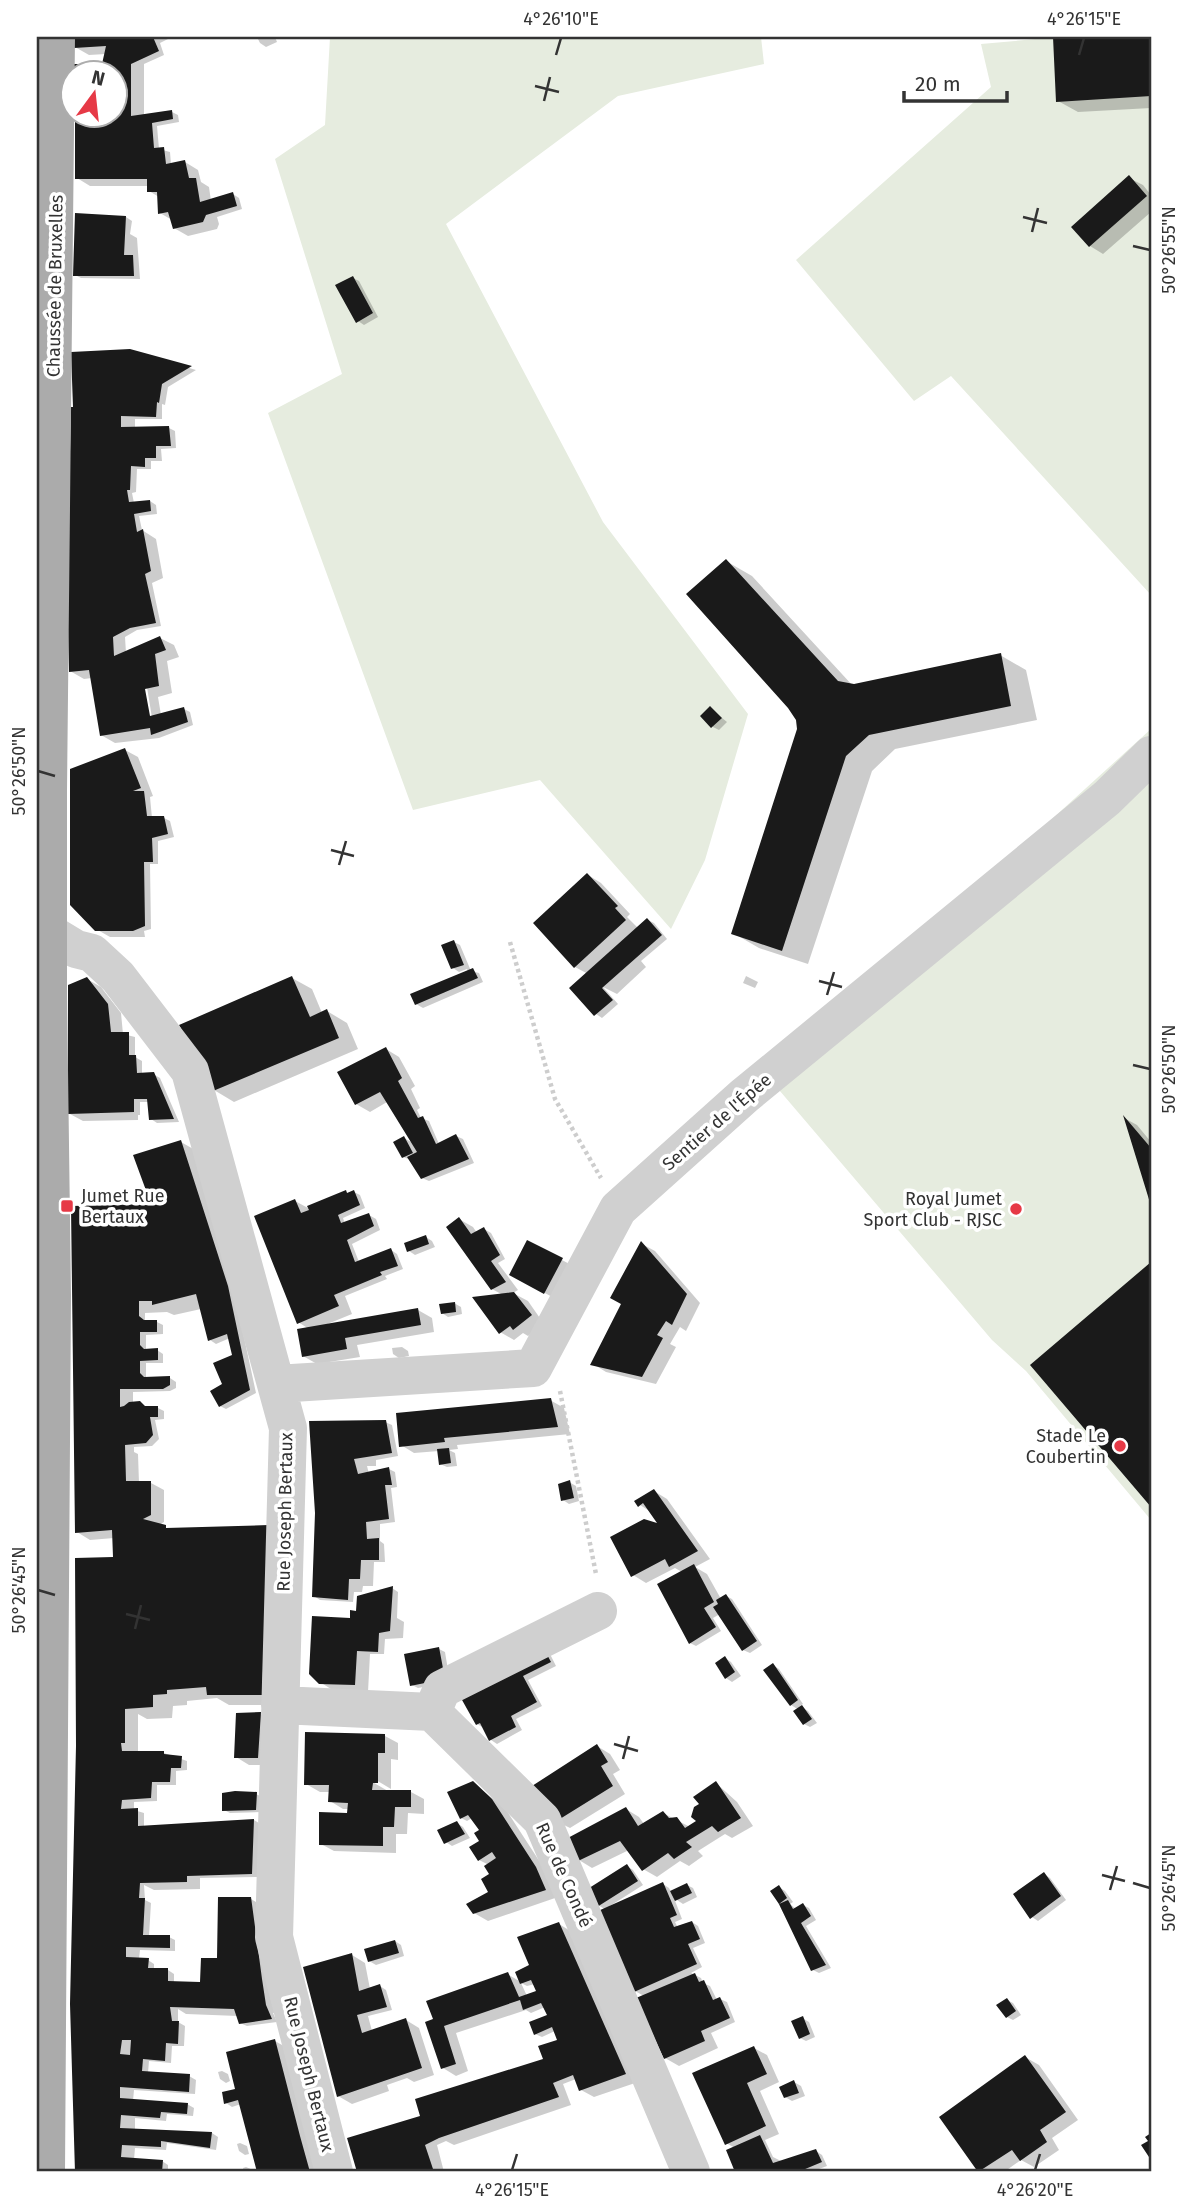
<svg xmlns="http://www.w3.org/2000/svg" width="1188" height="2209" font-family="'Fira Sans',sans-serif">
	<rect width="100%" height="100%" fill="#fff"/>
	<path fill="#e6ecdf" d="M330,37H761L764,64L618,96L446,224L603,522L748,714L705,860L671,929L540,780L413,810L268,413L342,374L275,159L325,125Z
		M1058,37H1151V595L951,376L914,401L796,260L991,87L981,44Z
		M1151,729V1520L1026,1371L992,1340L768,1077Z"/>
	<path fill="#0003" fill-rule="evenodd" d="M76,37H172L160,43L164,55L144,64V116L172,112L178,115L179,122L157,126L159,149L170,152L171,164L185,162L198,170L201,182L209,187L211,201L233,194L239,198L242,209L217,217L219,224L217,229L188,236L174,228L172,220L160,213L159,197L149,191V186H90L77,178L76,116H116V74L102,68L106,54L89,55L75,47Z
		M257,37H275L277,42L266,47L260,43Z
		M1054,37H1151V108L1078,112L1058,101Z
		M1129,178L1143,185L1151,195V212L1103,254L1090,246Z
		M126,217L132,221L130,234L137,238L140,279L81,278L75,275Z
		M353,278L359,281L378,317L364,325L358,321Z
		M129,350L196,370L168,387L165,405L162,404V419H135V428H169L175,431L176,448L161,449L162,461H151V469H137L136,492L132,493L134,503L150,501L156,505L157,514L139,516L142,530L156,539L163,578L152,583L161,626L137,630L125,637L126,653L160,638L174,645L179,657L167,661L172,693L158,697L161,715L184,709L190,712L193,725L159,738L115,743L101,735L92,678L84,679L70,671ZM142,681H146L152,718H148Z
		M726,561L752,576L853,686L1000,655L1026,670L1037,720L895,749L872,771L808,964L759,948L733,933L799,729L797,720Z
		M711,709L727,722L719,730L713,727Z
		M125,750L138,757L153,796L150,797L152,818H164L170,821L174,837L158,841V864H150L151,929L144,931L145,937H110L96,929Z
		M588,875L601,883L630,914L627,917L638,928L648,920L654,923L667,939L641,961L646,967L617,994L603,987L618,1004L602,1018L596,1014L588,974L575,967Z
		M454,942L460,945L471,971L479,973L483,982L423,1008L416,1004L468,972L467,969L459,972L453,968Z
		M746,976L758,982L755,988L743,983Z
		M292,978L312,989L322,1013L327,1011L347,1023L358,1049L234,1102L214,1090Z
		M87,979L101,987L121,1013L123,1034L135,1037V1057L142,1061V1074H153L160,1078L179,1122L157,1123L151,1119L149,1102H140V1115H138V1120L83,1121L70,1114Z
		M386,1049L399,1057L415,1086L411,1089L420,1108L417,1110L421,1118L429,1121L439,1144L456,1136L463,1139L474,1163L429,1181L422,1178L411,1160L403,1157L404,1138L413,1143L387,1102L370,1112L356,1104Z
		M1126,1119L1137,1125L1151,1142V1202Z
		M181,1142L195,1150L236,1300L256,1393L226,1409L220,1406L234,1356L230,1338L216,1344L210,1340L201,1309L174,1315L167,1312L145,1313V1321L157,1322L163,1325V1334L146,1335V1350H157L163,1354V1363H146V1379L170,1378L176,1382V1388L170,1391L133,1392V1403L148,1408H158L164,1411V1419L155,1420L159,1439L152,1446L134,1447V1452L138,1454L139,1483H151L164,1490V1522L159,1525L171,1530L282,1705H229L217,1698L187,1701V1705L173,1706L172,1718L147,1719L138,1714V1753H164L187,1761V1770L176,1771V1785H157V1801L134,1802V1810L144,1813V1827L254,1820L267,1828L258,1877L200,1878V1889L154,1890L144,1885L145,1900L151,1903L149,1936L169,1937L175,1940V1951L140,1950L139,1959L148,1960L154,1964V1970H168L174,1974V1983L202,1984L219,1960L251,1899L264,1907L279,2012L273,2013L277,2022L247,2026L240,2023L238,2016L186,2014L178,2009V2022L185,2026L184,2046H172L171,2063L149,2061L148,2073L189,2076L196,2080L195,2094L134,2090L133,2101L187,2104L194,2108L193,2116L167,2114L166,2121L135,2118V2130L212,2133L218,2137L216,2150L167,2143L166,2150L135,2148L134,2160L162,2161L168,2165V2172H76L72,2004L115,1559L114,1538L90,1540L77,1532L153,1206Z
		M346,1192L349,1194L354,1192L360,1195L365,1208L343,1218L345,1224L369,1215L376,1219L380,1230L352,1244L359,1262L391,1250L397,1254L403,1269L385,1276L387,1279L345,1296L352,1314L325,1325L418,1310L432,1318L434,1332L357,1345L360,1357L317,1364L303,1356L309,1329L298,1322L295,1201L308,1208Z
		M459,1219L473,1227L477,1233L484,1229L491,1233L505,1259L498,1263L518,1290L513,1293L528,1301L544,1324L528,1336L523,1333L514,1340L500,1332L503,1295L492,1289Z
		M426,1237L432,1241L435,1247L415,1255L409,1251Z
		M642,1244L655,1251L700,1303L686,1331L680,1327L670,1344L676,1347L656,1384L606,1372L593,1364L624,1304Z
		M562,1260L575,1267L558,1300L524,1282Z
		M1151,1265V1505L1033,1365Z
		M454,1303L461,1307L462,1314L448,1317L442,1313Z
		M402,1347L408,1351L409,1356L399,1358L393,1354L392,1348Z
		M550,1400L564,1408L570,1434L457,1445L458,1449L449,1450L455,1453L457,1466L447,1467L440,1464L439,1451L414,1453L401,1445Z
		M385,1422L392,1425L398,1456L376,1460V1466H367L369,1474L389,1469L395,1472L397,1487L391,1488L395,1522L380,1524V1541L384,1544L385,1562H374L373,1586H363L362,1592H354L353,1602L320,1600L314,1596L316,1487Z
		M569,1482L576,1486L579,1501L569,1504L563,1500Z
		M654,1491L667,1499L710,1559L695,1567L707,1574L721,1599L726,1596L732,1599L762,1645L750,1653L743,1650L720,1614L713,1618L721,1631L696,1646L690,1643L682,1572L675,1568L646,1583L633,1575L662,1527L651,1512L640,1505Z
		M392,1588L398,1592L397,1618L404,1622L403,1638L385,1639L384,1654H370L368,1692L334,1691L320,1682L358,1612Z
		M439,1649L445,1652L450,1682L418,1688L412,1685Z
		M549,1652L556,1666L528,1680L542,1706L516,1719L522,1730L497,1744L491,1740L484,1728L477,1724L460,1692Z
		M725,1658L731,1662L741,1676L732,1682L726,1678Z
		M773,1665L779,1669L803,1704L800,1706L808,1711L817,1723L810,1727L804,1724L799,1710L791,1705Z
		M260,1714L273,1722L271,1765H249L236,1757Z
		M385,1736L398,1743V1760L391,1759V1789L371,1777L369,1780L388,1791L411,1792L424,1799V1814L408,1813L407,1834H396V1853L334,1851L321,1844L349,1815V1809H343L330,1801V1792H320L306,1784Z
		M597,1746L610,1754L620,1770L613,1774L625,1794L570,1828L556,1821Z
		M473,1783L505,1808L549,1876L558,1897L488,1921L474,1913L491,1893L492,1875L489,1865L479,1860L481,1831L472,1818L467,1821L461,1818Z
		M716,1783L737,1802L753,1826L732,1838L725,1834L698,1851L703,1856L689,1866L680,1861L657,1877L643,1869L629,1850L592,1868L579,1860L626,1809L639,1817L644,1824L663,1813L690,1827L699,1822L703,1804Z
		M256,1794L262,1797L261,1812L230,1813L224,1810Z
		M457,1823L463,1827L470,1838L452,1846L446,1842Z
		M627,1866L633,1870L643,1885L610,1906L611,1908L663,1884L669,1888L671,1892L687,1885L693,1888L697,1897L683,1904L674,1898L682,1919L675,1922L678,1928L692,1922L698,1926L705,1943L693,1948L702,1967L691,1973L701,1978L703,1983L710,1986L717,2000L720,1999L727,2002L735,2022L711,2033L718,2048L679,2066L665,2058L644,1996L635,1991L606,1910L598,1905Z
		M1044,1874L1050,1878L1066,1900L1038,1921L1032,1917Z
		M779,1887L785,1891L793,1902L790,1904L796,1909L803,1905L809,1908L816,1920L806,1926L831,1968L819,1973L813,1970L772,1891Z
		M559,1924L572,1932L638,2082L594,2097L581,2090L576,2079L563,2084L571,2105L454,2145L446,2141L437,2145L444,2172H359L350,2139L421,2118L543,2060L560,2041L555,2031L542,2037L535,2034L549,2017L545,2007L531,2013L526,2010L456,2033L468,2071L456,2076L443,2068L427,2023L507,1974L521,1982ZM521,1983L527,1986L535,1984L540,1995L527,1996Z
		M395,1941L401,1945L404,1956L376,1965L369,1961Z
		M352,1955L365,1963L370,1989L380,1986L386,1990L392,2010L368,2016L372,2031L406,2020L419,2028L434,2075L414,2082L407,2078L387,2085L389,2091L352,2104L338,2096Z
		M1007,2000L1013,2003L1021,2015L1013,2020L1007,2017Z
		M802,2018L809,2022L815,2037L806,2041L800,2038Z
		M275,2041L289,2049L320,2172H259L241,2104L232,2107L226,2103Z
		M754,2048L767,2055L779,2082L760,2091L779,2134L765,2140L773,2157L781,2161L816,2151L822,2155L827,2166L811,2172H737L735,2148L726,2143Z
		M1025,2057L1039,2065L1078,2120L1052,2138L1059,2150L1034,2167L1021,2160L1004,2172H981L942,2117Z
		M222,2071L228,2074L230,2081L226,2083L220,2079L218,2072Z
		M794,2082L801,2086L805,2096L792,2101L785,2097Z
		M240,2143L247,2146L249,2154L245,2155L239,2151L237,2144Z
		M246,2167L253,2170V2172H244L243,2168Z"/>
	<path fill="#1a1a1a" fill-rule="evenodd" d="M74,37H153L159,51L131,64V116L172,110L173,119L152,123L154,148L164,147L166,164L185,160L189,178H196L200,202L233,192L237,206L206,215L203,222L173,229L168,212L158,214L157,192H147V179H75V116H116V74H74V64H102L106,46L74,48Z
		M1053,37H1151V96L1056,102Z
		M1129,175L1147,196L1089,247L1071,227Z
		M75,213L126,216L124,255H133L134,276H73Z
		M353,276L373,313L356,323L335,285Z
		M130,349L192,366L162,384L159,403L157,402L156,417L121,416V427L169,426L171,446H156V458H145V467L131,466L130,490H127L129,502L150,500L151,511L134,514L137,532L143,529L151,571L145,574L156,623L130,628L113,637L114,656L160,636L166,650L155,654L159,686L145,689L150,716L184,707L188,722L151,735L150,728L100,736L89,670L69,672L67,586L71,407H73L71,352Z
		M726,559L838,681L854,684L1001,653L1011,706L869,735L846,756L782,951L731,934L797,729L796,720L788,708L686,594Z
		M710,706L722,718L711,728L700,716Z
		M125,748L141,788L133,791H144L147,816H164L168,834L152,838L153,862H144L145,926L133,931H95L70,905V769Z
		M587,873L618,906L615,908L626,920L574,968L533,923Z
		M647,918L662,935L602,988L613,1000L594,1016L569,988Z
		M454,940L464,965L451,969L441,945Z
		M473,968L478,978L415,1005L410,994Z
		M292,976L310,1017L327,1009L339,1038L213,1091L200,1062L179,1025Z
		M87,977L108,1004L111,1032H129V1055H136L137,1073L154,1072L174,1119L149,1120L147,1099H134V1112L68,1114V985Z
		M386,1047L402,1078L398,1081L418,1118L423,1116L436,1144L456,1134L469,1159L421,1179L407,1157L417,1152L380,1092L355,1105L337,1072Z
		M1123,1115L1151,1148V1206Z
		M404,1136L413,1153L402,1158L393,1142Z
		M181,1140L228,1286L250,1390L219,1407L210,1391L222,1384L213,1363L232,1355L227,1334L208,1341L196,1294L152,1305V1301H139V1316L144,1320H157V1332H140V1345L144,1349L158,1348V1360L140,1361V1373L144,1377L170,1376V1385L163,1389H120V1407L124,1406L129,1402L140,1401L145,1406H158V1417H150L153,1435L146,1443L125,1445L126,1481H151V1515L143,1519L166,1525V1528L269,1525L262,1695H207L206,1687L167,1690V1694L153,1695V1707L125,1709V1743H121L122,1751H164V1754L182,1756L181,1768H171L170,1782H152L151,1798L122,1800L121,1809L138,1808V1826L254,1819L252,1874L187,1876V1882L140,1883L139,1898H145L143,1935H170V1948L126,1947V1957L149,1958L148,1968H168V1981L200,1982L201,1958H217L218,1897H251L262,1979L266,2005L272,2019L239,2024L234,2009L170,2007L172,2021H179L178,2044L166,2043L165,2061L143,2059L142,2071L190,2074L189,2092L120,2087V2098L188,2103L187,2114L161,2112L160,2118L121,2115L120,2128L212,2132L210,2148L161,2141V2147L122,2145L121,2157L163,2160L162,2172H75L70,2004L76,1746L75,1558L113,1557L112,1530L75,1533L71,1206L151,1204L133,1155ZM122,2040H131L130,2055L120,2054Z
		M346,1190L347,1193L354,1190L360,1205L338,1215L341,1223L369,1213L374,1226L347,1240L355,1262L391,1248L398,1266L380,1272L382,1275L334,1295L339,1306L297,1324L254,1216L295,1199L301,1213L309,1210L307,1206Z
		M459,1217L471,1234L484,1227L485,1229L500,1255L491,1261L506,1282L491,1290L446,1227Z
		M426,1235L429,1244L407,1252L404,1243Z
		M527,1240L563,1258L544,1294L509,1275Z
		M641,1241L687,1294L672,1325L666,1321L657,1335L663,1338L642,1377L590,1365L621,1304L610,1298Z
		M1151,1262V1507L1030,1365Z
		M514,1292L532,1315L513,1330L510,1326L499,1334L472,1297Z
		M455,1302L456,1312L441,1314L439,1304Z
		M418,1308L421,1325L345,1338L347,1349L302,1357L297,1329Z
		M551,1398L558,1427L444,1438L445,1442L399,1447L396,1413Z
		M386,1420L392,1453L354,1459L358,1474L389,1467L392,1485H385L389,1519L366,1522L367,1539L379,1538V1560H361L360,1579H349L348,1600L312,1597L315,1513L309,1421Z
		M449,1448L451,1463L439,1465L437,1449Z
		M570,1480L574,1498L561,1501L558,1484Z
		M654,1489L698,1551L669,1567L665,1559L631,1577L610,1537L644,1519L657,1523L643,1503L638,1507L634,1501Z
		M694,1564L714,1602L704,1608L716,1627L689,1644L657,1584Z
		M393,1586L390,1631L379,1633L378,1652L357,1651L355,1685L319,1684L309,1674L312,1616L350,1618V1610L356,1611L357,1596Z
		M726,1594L757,1641L742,1651L713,1607L718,1604L716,1600Z
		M439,1647L445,1679L410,1686L404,1654Z
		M543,1647L551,1662L523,1676L537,1702L511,1716L516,1727L489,1741L480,1723L476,1725L457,1691Z
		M725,1656L735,1672L725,1679L715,1663Z
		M773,1663L798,1700L790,1706L763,1670Z
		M802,1705L812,1719L803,1725L793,1711Z
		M261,1712L258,1758H234L236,1713Z
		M305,1732L385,1734V1753H378V1783H373L372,1790H411V1807H395L394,1827H383V1846L319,1845V1812L347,1813L348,1803L328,1802L329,1785H304Z
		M597,1744L608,1762L601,1766L613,1786L555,1822L532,1786Z
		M473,1781L492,1799L536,1867L546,1890L473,1914L466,1904L488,1892L481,1879L489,1874L484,1866L496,1858L492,1852L478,1861L469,1847L479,1841L474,1833L479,1830L468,1815L460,1819L447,1792Z
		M716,1781L741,1818L718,1832L712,1826L686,1842L692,1847L674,1859L668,1853L642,1871L620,1841L578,1861L564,1840L626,1807L638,1826L663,1811L669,1818L677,1817L685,1828L696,1821L691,1817L694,1807L699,1804L693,1797Z
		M235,1791L257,1792L256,1810L222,1811V1793Z
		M457,1821L465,1834L444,1844L437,1830Z
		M627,1864L638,1881L597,1907L586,1890Z
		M1044,1872L1061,1896L1030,1919L1013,1894Z
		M663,1882L677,1915L670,1918L674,1927L692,1921L700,1939L688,1944L697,1964L634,1992L598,1911Z
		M687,1883L692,1893L675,1901L670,1891Z
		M779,1885L787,1898L779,1904L770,1891Z
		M788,1900L793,1909L803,1903L811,1916L801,1923L826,1965L811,1971L779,1904Z
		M559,1922L626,2074L579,2091L573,2075L553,2083L559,2097L439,2138L425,2145L434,2172H357L347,2138L420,2116L415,2099L543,2059L538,2046L557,2040L552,2027L534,2035L529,2022L547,2015L541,2003L523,2010L520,2000L444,2026L456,2064L441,2069L425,2022L433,2019L426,2001L508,1972L519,1997L536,1991L531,1980L520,1984L515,1972L529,1965L517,1937Z
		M395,1940L399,1953L368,1962L364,1949Z
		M352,1953L359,1991L380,1984L387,2007L357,2015L362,2033L406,2018L422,2068L337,2097L303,1967Z
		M695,1973L699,1982L704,1980L713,2000L720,1997L730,2018L701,2031L705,2041L664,2059L636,1998Z
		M1007,1998L1016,2011L1006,2018L996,2005Z
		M803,2016L810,2034L799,2039L791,2021Z
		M275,2039L300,2136L310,2172H257L238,2100L224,2104L222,2092L235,2089L226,2052Z
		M754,2046L767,2074L747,2083L766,2126L725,2145L692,2073Z
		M1025,2055L1066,2112L1040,2130L1047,2142L1020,2161L1012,2150L978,2172L939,2117Z
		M794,2080L799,2093L784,2098L779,2087Z
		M1151,2133V2160L1141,2145L1148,2141L1145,2137Z
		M760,2135L773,2163L816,2149L822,2162L798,2172H735L726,2150Z"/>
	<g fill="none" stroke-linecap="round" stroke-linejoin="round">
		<path stroke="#cdcdcd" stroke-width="4.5" stroke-dasharray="3.5 3.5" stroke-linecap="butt" d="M510,942L555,1099L601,1178
			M560,1391L596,1574"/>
		<path stroke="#d0d0d0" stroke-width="38" d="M37,931L48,932L76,949L92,953L118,977L190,1071L288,1428L274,1937L334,2172
			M276,1384L533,1368L618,1209L744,1096L1107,798L1151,755
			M280,1705L432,1712L542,1820L691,2172
			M432,1712L442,1689L598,1611"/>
		<path stroke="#ababab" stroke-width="38" d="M46,2172L52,1295L48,995V790L56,37"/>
		<path stroke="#888" stroke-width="2" d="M37,390L38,37"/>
	</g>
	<path fill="none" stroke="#333" stroke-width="2.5" d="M556,55L561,38M1079,55L1084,38M535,86L559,92M544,101L550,77M1023,217L1047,223M1032,232L1038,208M1133,246L1150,250M38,771L55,776M331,850L354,856M339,865L346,841M819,981L842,987M827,995L834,972M1133,1065L1150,1069M38,1590L55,1595M126,1614L150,1620M135,1629L141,1605M614,1744L638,1751M623,1759L629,1736M1102,1875L1125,1881M1133,1883L1150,1888M1110,1890L1117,1866M512,2170L517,2154M1035,2170L1040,2154"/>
	<g fill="#e63946" stroke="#fff" stroke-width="2.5">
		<rect x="60" y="1199" width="14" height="14" rx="3.5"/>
		<circle cx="1016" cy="1209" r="7"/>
		<circle cx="1120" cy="1446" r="7"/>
	</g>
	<g text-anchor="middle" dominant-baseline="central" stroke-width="7" stroke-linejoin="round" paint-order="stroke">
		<g font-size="18" fill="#333" stroke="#fff">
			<text transform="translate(55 286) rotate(-89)">Chaussée de Bruxelles</text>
			<text transform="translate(717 1122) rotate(-41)">Sentier de l'Épée</text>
			<text transform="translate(285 1512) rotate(-89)">Rue Joseph Bertaux</text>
			<text transform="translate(564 1875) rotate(66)">Rue de Condé</text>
			<text transform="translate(309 2074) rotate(76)">Rue Joseph Bertaux</text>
		</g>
		<g font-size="18" fill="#333" stroke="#fff" text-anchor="end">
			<text x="81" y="1196" text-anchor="start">Jumet Rue<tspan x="81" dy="21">Bertaux</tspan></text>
			<text x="1002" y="1199">Royal Jumet<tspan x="1002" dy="21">Sport Club - RJSC</tspan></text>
			<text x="1106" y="1436">Stade Le<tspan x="1106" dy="21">Coubertin</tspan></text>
		</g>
	</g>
	<rect width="1188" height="2209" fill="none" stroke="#ffffff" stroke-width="77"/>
	<g transform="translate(94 94) rotate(15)"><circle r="33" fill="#ffffff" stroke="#adadad" stroke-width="2"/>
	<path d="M0-5L12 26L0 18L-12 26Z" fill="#e63946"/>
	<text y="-10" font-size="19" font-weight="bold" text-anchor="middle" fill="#333333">N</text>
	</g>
	<path d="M904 91v10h103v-10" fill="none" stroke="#333333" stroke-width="3.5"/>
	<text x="915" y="91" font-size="21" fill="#333333" stroke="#ffffff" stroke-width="5" paint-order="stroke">20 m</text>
	<rect x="38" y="38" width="1112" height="2132" fill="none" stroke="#333" stroke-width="2.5"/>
	<g font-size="18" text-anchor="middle" fill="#333">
		<text x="561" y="25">4°26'10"E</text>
		<text x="1084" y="25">4°26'15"E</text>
		<text transform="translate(1169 250) rotate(-90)" y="6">50°26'55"N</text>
		<text transform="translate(19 771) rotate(-90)" y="6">50°26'50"N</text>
		<text transform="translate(1169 1069) rotate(-90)" y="6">50°26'50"N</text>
		<text transform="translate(19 1590) rotate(-90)" y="6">50°26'45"N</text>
		<text transform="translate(1169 1888) rotate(-90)" y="6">50°26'45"N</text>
		<text x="512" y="2196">4°26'15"E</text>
		<text x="1035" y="2196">4°26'20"E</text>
	</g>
</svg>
